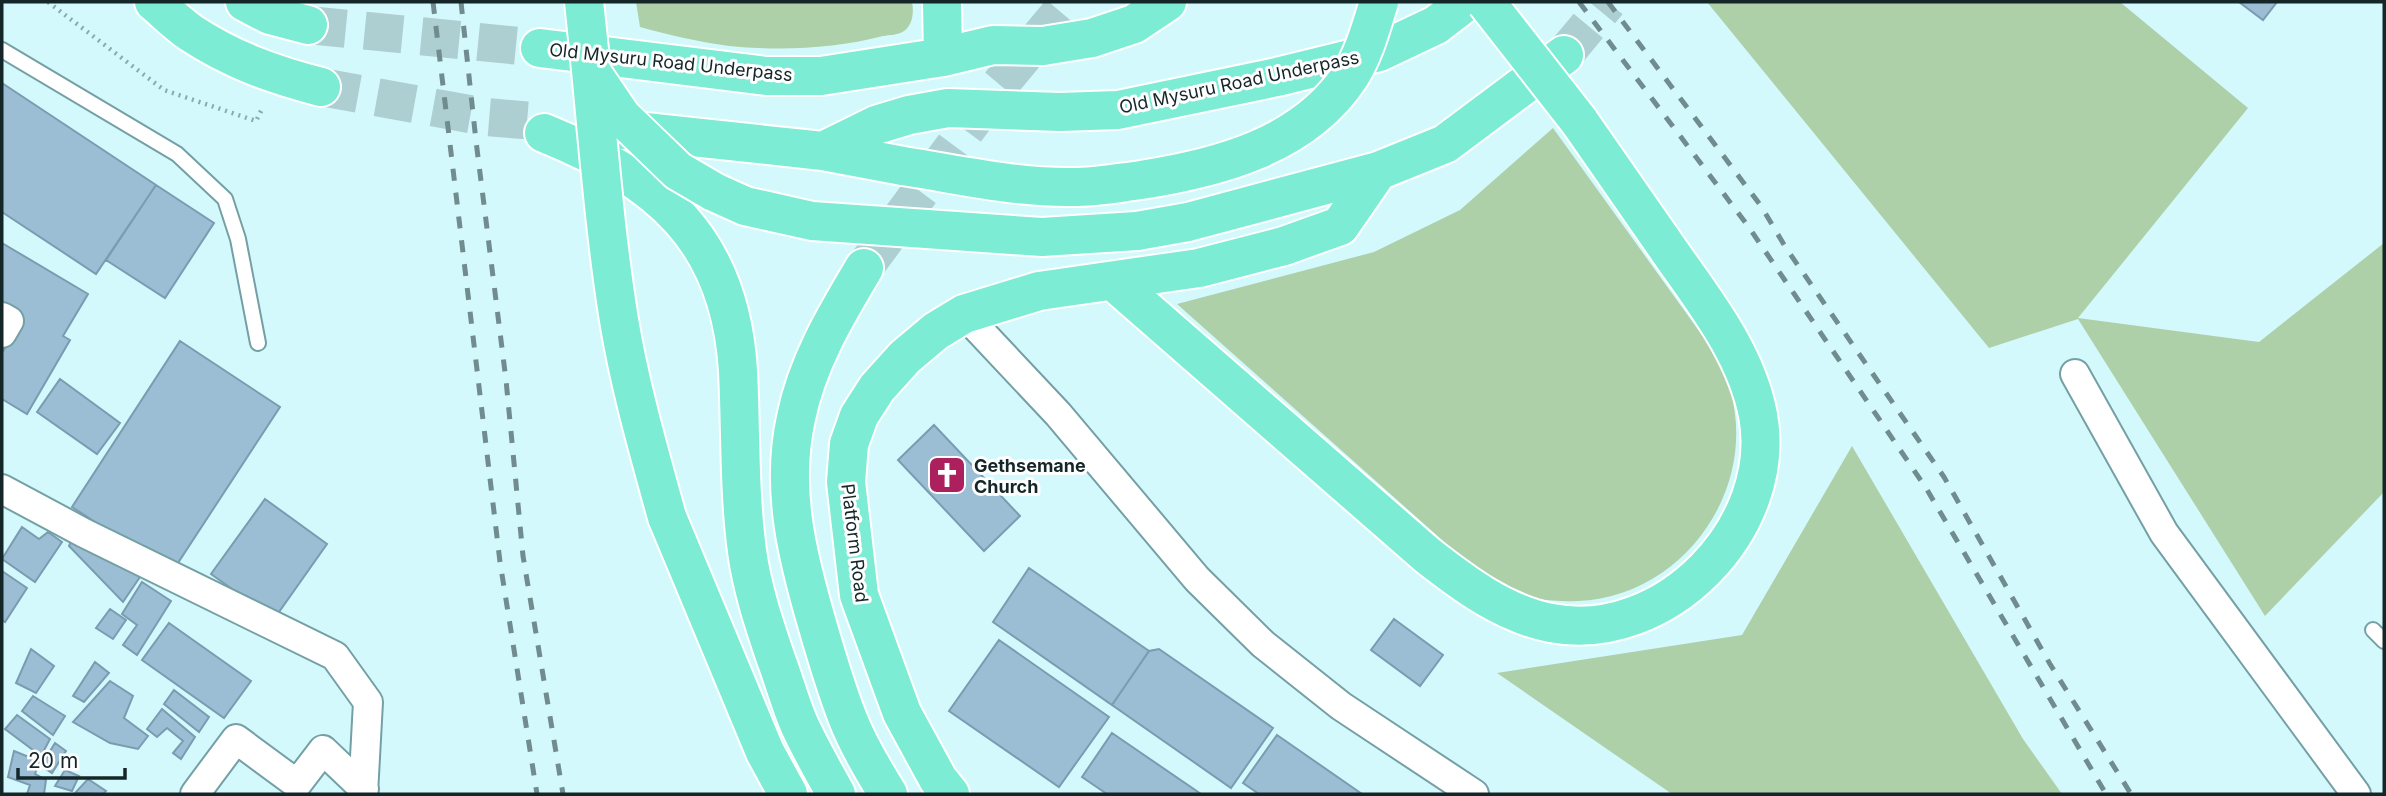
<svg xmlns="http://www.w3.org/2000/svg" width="2386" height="796" font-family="Inter,sans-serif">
	<rect width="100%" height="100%" fill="#d4f9fd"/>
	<path fill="#add0a9" d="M636,2H912C914,11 913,25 904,31C899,35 889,35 883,36C833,49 780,51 729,46C699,42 669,35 640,27Z
		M1707,2H2120L2248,108L2078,318L2259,342L2384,243V492L2265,616L2078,319L1989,348Z
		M1553,128L1702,335C1712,351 1723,368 1729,386C1761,488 1683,597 1578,601C1556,602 1531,600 1510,591C1485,579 1461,560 1442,540L1177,304L1374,252L1460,210Z
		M1852,446L2023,739L2062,794H1672L1497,673L1742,635Z"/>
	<path fill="#9bbed4" stroke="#7a9cb1" stroke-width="2" d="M2239,2H2277L2263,20Z
		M2,83L156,185L96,274L2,212Z
		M156,185L214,223L165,298L106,260Z
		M2,243L88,294L63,336L70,340L27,414L2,399V353L21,320L2,309Z
		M180,341L280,407L172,572L72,507Z
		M60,379L120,423L97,454L37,412Z
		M934,425L1020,516L984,551L898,460Z
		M265,499L327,544L274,619L211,574Z
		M22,527L39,539L48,532L62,542L35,582L2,559Z
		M74,534L144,571L123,602L69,546Z
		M1029,568L1149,651L1112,705L993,622Z
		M2,571L27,588L5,622L2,620Z
		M142,582L171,601L137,655L123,645L137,625L122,614Z
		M110,609L126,620L113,639L96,628Z
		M1394,619L1443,655L1420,686L1371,650Z
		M169,623L251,681L224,718L142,660Z
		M999,640L1109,717L1059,787L949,711Z
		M31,649L54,666L36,693L16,683Z
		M1159,649L1273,728L1231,788L1112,705L1149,651Z
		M95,662L109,673L84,702L73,696Z
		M110,681L133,696L124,718L148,736L138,749L110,743L73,722Z
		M174,690L209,717L199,732L164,704Z
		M33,696L65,716L53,735L22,711Z
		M162,709L195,737L181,759L173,753L183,741L167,728L157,737L147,729Z
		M17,715L50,739L41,756L5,729Z
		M1112,733L1201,794H1107L1082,777Z
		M1277,735L1362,794H1259L1243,783Z
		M55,743L66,751L52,773L41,766Z
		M14,751L39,761L35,774L46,780L44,794H27L30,785L8,777Z
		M65,770L79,776L72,791L55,786Z
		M88,779L106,791L103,794L75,793Z"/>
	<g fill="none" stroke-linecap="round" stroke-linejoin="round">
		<path stroke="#aecfd2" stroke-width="38" stroke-dasharray="38 19" stroke-linecap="butt" d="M308,25L540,48
			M1564,55L1608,2
			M321,87L486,117L546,122
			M864,268L997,88L1069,2"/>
		<defs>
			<path id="service" d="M2,50L177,154L225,199L238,239L258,343
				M2373,630L2384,641"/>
			<path id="minor" d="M964,314L1058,414L1197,579L1263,644L1341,706L1474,794
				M2,317L9,321L2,333
				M2075,374L2164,533L2356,794
				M2,489L84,533L335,656L368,702L363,794
				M195,794L236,739L297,784L323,750L364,789"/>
			<path id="primary" d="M154,2C166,12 178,24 191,33C232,60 274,75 321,87
				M245,2L270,15L308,25
				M942,2L943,57
				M540,48L766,76H821L943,57L993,45L1043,46L1092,38L1134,24L1167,2
				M617,129L823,151L903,166
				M544,133C659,180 730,238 738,371C741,431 739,491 747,551C752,588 764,624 776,659C784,680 790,703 799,724C810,748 823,771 836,794
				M823,151L876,125L909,115L948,108L1060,112L1118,110L1277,77L1379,52L1436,25L1466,2
				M1137,231L1188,222L1378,171L1445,144L1564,55
				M864,268C836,315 807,363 796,418C780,490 798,559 818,627C827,658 836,689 848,719C858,745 873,770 888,794
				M1113,281L1427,555C1464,584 1504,614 1551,623C1665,645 1779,527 1758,415C1746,353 1705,302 1670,252C1640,209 1610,165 1579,121
				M667,517L765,752L788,794
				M950,794L938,779L902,713L859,595L846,482L849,444L859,416L877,388L905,357L936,331L964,314L1039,291L1199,268L1284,246L1340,226L1378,171"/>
		</defs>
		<use href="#service" stroke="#74a0a5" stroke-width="18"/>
		<use href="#minor" stroke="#74a0a5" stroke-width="32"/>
		<use href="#primary" stroke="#fff" stroke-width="42"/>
		<path stroke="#8caaad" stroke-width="4.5" stroke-dasharray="2 5" stroke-linecap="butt" d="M48,2L164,90L256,121L262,109"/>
		<use href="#service" stroke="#fff" stroke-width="14"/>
		<use href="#minor" stroke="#fff" stroke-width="28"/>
		<use href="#primary" stroke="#7cecd4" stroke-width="38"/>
		<path stroke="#718c8f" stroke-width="5" stroke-dasharray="12 12" stroke-linecap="butt" d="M433,2L500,562L537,794
			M461,2L476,141L506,380L523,556L563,794
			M1579,2L1748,226L1926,488L2106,794
			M1608,2L1761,206L1786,248L1944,477L2050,664L2131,794"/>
		<defs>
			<path id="primary-bridge" d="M584,2C596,108 602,215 619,320C630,387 649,452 667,517
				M1486,2L1579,121
				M592,73L622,117L678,171L714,192L745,206L812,221L1042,237L1137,231
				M903,166C956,174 1012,187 1067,187C1092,188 1117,183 1141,180C1218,168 1304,146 1350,76C1364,54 1371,27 1379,2"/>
		</defs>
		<use href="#primary-bridge" stroke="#fff" stroke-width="42" stroke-linecap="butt"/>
		<use href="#primary-bridge" stroke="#7cecd4" stroke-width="38"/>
	</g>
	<defs>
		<symbol id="church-square" viewBox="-11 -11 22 22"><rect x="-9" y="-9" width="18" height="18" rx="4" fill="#ac205e" stroke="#fefefe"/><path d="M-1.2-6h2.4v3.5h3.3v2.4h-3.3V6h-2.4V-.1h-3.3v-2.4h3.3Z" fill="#fff"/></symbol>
	</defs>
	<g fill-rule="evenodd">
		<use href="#church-square" x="925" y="453" width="44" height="44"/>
	</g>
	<g text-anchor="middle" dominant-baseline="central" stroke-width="6" stroke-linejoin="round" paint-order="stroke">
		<g font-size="18" fill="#142628" stroke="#fefefe">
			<text transform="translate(671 62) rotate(6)">Old Mysuru Road Underpass</text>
			<text transform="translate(1239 82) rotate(-12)">Old Mysuru Road Underpass</text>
			<text transform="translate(855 543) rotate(83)">Platform Road</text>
		</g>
		<g font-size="18" font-weight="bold" fill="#142628" stroke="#fefefe" text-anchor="start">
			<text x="974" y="465">Gethsemane<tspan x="974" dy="21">Church</tspan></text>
		</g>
	</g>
	<rect width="2386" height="796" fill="none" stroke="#142628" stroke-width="7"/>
	<path d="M18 768v10h107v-10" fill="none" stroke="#142628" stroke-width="3.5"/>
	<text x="28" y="768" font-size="21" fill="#142628" stroke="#fefefe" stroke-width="5" paint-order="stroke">20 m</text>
</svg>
